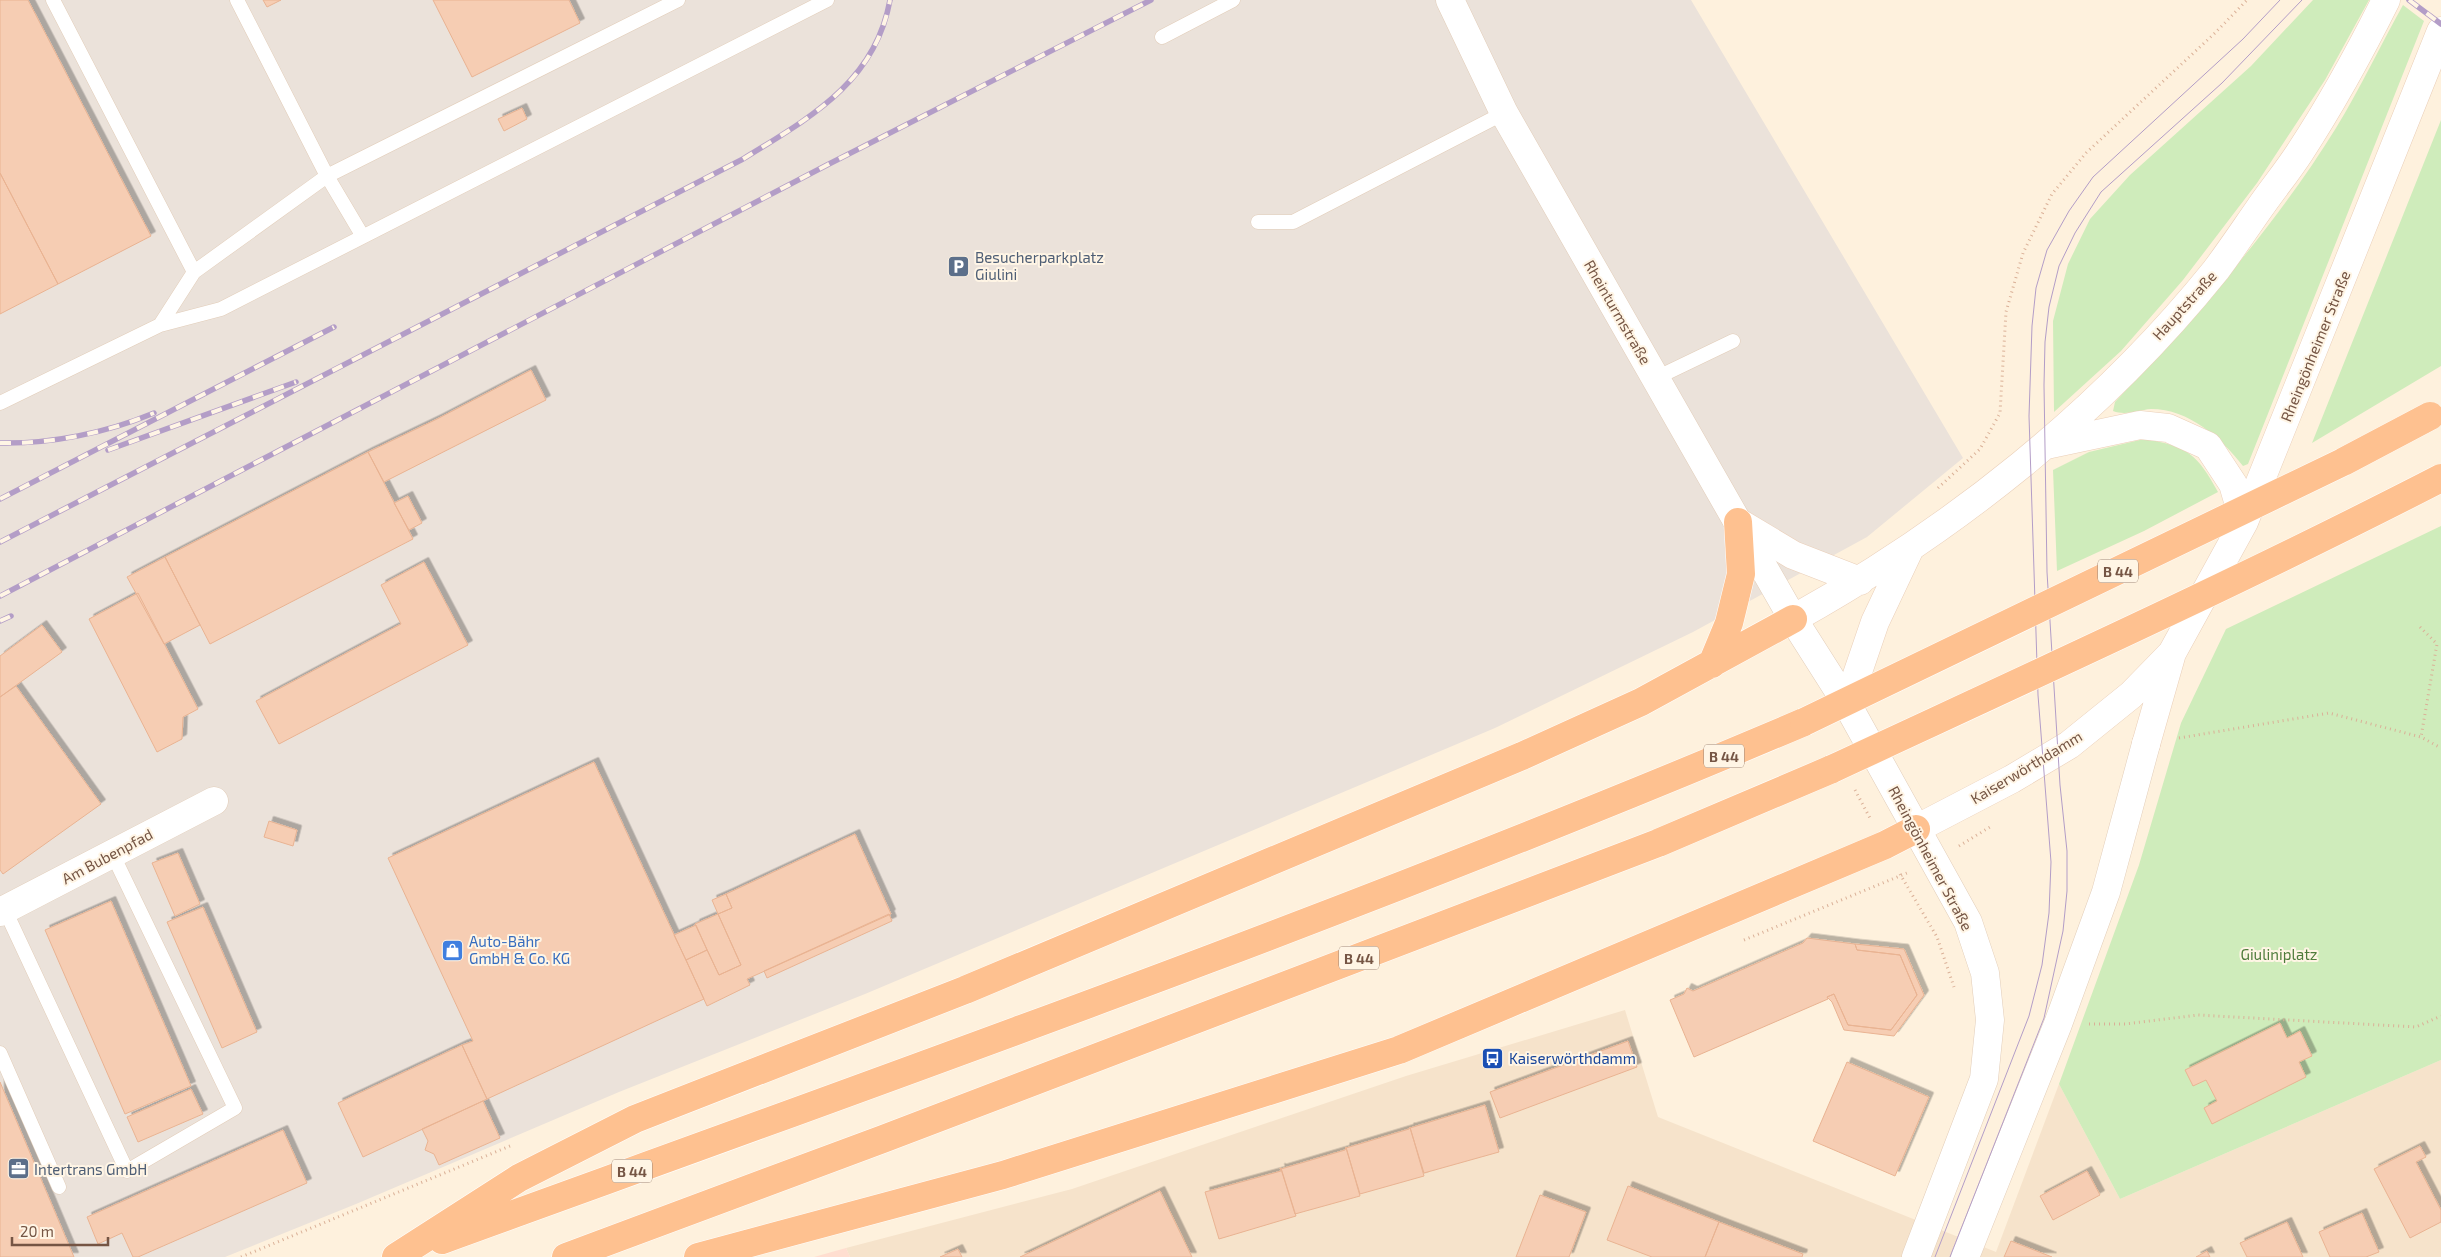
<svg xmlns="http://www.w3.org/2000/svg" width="2441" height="1257" font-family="'Exo 2',sans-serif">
	<defs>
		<filter id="shadow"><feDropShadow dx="4.5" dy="-4.5" stdDeviation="0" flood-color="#0004"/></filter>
	</defs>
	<rect width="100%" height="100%" fill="#fef1dd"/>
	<path fill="#f6e3cb" d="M1625,1010L1658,1117L1996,1252L2059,1084L2120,1199L2441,1060V1257H850L846,1248L1072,1189L1406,1076Z"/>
	<path fill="#ffded0" d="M846,1248L850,1257H814Z"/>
	<path fill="#ebe2da" d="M0,0H1691L1963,458L1867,537L1693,632L1495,728L865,994L619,1092L356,1204L225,1257H0Z"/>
	<path fill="#cfecbb" d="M2313,0H2369L2325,80L2257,183L2183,280L2121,351L2054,412L2053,321L2068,264L2090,219L2130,175L2251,66Z
		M2403,5L2424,21L2248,464L2243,466C2221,438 2189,409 2151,409C2138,410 2126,416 2113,411L2115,402C2195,317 2274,228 2336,128C2360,89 2380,46 2403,5Z
		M2441,120V366L2312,443Z
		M2144,439C2188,446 2197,454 2218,492L2144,531L2057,571L2053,470L2089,452Z
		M2441,526V1060L2120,1199L2059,1084L2139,865L2181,723L2226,629Z"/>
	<path fill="#f6cdb3" stroke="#e9b392" filter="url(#shadow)" d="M0,0H28L151,236L58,284L0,173Z
		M263,0H281L267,7Z
		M433,0H569L580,23L472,77Z
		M522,108L527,119L504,131L498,119Z
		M0,173L58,284L0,314Z
		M531,370L546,400L384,482L368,452L437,419Z
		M368,452L413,539L210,644L165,557Z
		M408,496L422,523L409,530L394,503Z
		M165,557L200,625L164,644L127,577Z
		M424,562L468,645L279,744L256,701L401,624L381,585Z
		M138,593L198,709L183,717L182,739L157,752L89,619Z
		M42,625L62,652L0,697V656Z
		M16,686L101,804L3,874L0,870V697Z
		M594,762L704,999L487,1099L462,1045L473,1041L388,858Z
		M269,821L297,830L293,846L264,837Z
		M855,834L891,914L747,979L750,985L707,1006L686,960L707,950L719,975L741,965L718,914L732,908L726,894Z
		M178,853L200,904L175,916L152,863Z
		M726,894L732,908L718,914L712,900Z
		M111,901L191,1086L125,1114L45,930Z
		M203,907L257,1032L222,1048L167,922Z
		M718,914L741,965L719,975L695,924Z
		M889,914L892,921L767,978L764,971Z
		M696,925L707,950L686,960L674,935Z
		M1807,938L1855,944L1857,950L1900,955L1917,995L1891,1030L1848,1025L1834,994L1827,997L1828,999L1694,1057L1670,1000L1684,994L1687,988L1693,991L1803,943Z
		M1855,944L1904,949L1924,995L1894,1036L1844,1030L1832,1002L1827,997L1834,994L1848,1025L1891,1030L1917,995L1900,955L1857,950Z
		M2280,1023L2287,1038L2300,1031L2312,1056L2299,1062L2306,1077L2212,1124L2204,1108L2217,1101L2206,1080L2193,1086L2185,1070Z
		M1628,1041L1637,1067L1500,1118L1490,1092Z
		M462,1045L487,1099L363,1157L338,1103Z
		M1847,1062L1929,1097L1895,1176L1813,1141Z
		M0,1082L74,1257H0Z
		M191,1089L203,1114L138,1142L127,1117Z
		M483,1101L500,1138L439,1165L434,1154L425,1150L428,1141L422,1129Z
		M1485,1105L1499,1152L1424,1173L1410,1128Z
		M1410,1127L1424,1176L1360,1194L1346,1148L1409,1129Z
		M283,1130L307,1183L138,1257H133L122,1233L98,1244L87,1217Z
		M2420,1146L2426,1157L2416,1162L2441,1210V1222L2410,1238L2374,1169Z
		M1346,1147L1360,1196L1295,1214L1281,1169L1345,1150Z
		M1280,1168H1281L1296,1216L1219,1239L1205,1192L1281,1171Z
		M2087,1171L2100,1195L2053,1220L2040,1196Z
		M1628,1186L1719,1222L1705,1257H1652L1607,1240Z
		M1160,1191L1192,1257H1020Z
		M1540,1195L1586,1212L1569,1257H1516Z
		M2362,1213L2379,1252L2366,1257H2330L2319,1232Z
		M1719,1222L1803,1254L1802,1257H1705Z
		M2287,1222L2303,1257H2247L2240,1243Z
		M2011,1241L2052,1257H2004Z
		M958,1249L962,1257H940Z
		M2207,1251L2210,1257H2196Z"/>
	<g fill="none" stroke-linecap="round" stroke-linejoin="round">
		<defs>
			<path id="service" d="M53,0L194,272
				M237,0L327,176L678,0
				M1162,37L1233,0
				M1258,222H1293L1504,113
				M160,325L194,272L327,176L362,235
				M1656,378L1733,341
				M0,403L160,325L221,309L827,0
				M5,910L127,1171L235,1108L112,853
				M0,1053L59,1187"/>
			<path id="minor" d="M1450,0L1504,113L1793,619
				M0,912L214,801"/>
			<path id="tertiary" d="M1793,619L1847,704L1968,922L1985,973L1990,1020L1984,1079L1916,1257
				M1965,1257L2058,1024L2106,892L2146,744"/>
			<path id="secondary" d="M2046,445L2140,425L2168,428L2208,446L2233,484L2244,522
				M1738,522L1793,555L1860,581
				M1793,619C1953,530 2101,413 2216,270C2231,250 2245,229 2259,209C2272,190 2287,172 2300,152C2332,103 2360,52 2386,0
				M1847,704L1875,622L1910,548
				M2146,744L2172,653L2244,522L2441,31
				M1916,829L2012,779L2069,745L2131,695L2170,655"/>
			<path id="trunk" d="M1712,664L1729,623L1741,574L1738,522
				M442,1240C899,1074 1357,912 1804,722
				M396,1257L519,1178L635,1119L965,990L1522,756L1641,702L1793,619
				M566,1257L883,1139L1658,843L1832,769
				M698,1257L1003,1175L1399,1050L1885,845L1916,829"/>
		</defs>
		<use href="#service" stroke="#e2cdb9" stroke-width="15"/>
		<use href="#minor" stroke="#e2cdb9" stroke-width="29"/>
		<use href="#tertiary" stroke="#e2cdb9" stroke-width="29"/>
		<use href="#secondary" stroke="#eacfb9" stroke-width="29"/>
		<use href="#trunk" stroke="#fff" stroke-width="29"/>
		<path stroke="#dab097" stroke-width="3" stroke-dasharray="1 4" stroke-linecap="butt" d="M1938,488L1980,449L2000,413L2006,312L2023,253L2052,194L2086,153L2215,33L2247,0
			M2420,627L2437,644L2421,737
			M2179,738L2329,713L2421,737L2441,748
			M1855,790L1871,820
			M1959,846L1990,827
			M1900,874L1937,937L1954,987
			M1744,940L1907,873
			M2089,1024H2125L2198,1015L2416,1027L2441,1016
			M241,1257L510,1146"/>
		<use href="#service" stroke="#fff" stroke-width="14"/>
		<use href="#minor" stroke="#fff" stroke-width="28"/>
		<use href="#tertiary" stroke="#fff" stroke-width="28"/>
		<use href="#secondary" stroke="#fff" stroke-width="28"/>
		<use href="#trunk" stroke="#fec190" stroke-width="28"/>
		<path stroke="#b39dc7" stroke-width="1" d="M1935,1257L2029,1016L2042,965L2049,913L2051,862L2038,695L2029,416L2032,326L2036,288L2047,250L2069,211L2093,177L2243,39L2280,0
			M1950,1257L2044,1018L2063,931L2067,891V851L2060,785L2047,572L2044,385L2045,342L2049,307L2059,266L2075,233L2101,192L2222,83L2302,0"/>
		<defs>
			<path id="rail" d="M2409,0L2441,24
				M0,443C51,444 106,433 154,413
				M108,450L296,382
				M0,499L334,327
				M0,542L743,159C809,118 875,83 890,0
				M0,596L827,165L1151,0
				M0,621L11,616"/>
		</defs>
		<use href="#rail" stroke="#b39dc7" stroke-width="5.5"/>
		<use href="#rail" stroke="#fff5e5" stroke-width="4" stroke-dasharray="11" stroke-linecap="butt"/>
		<defs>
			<path id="trunk-bridge" d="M1804,722L2343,462L2430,416
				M1832,769C2036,674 2241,581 2441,478"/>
		</defs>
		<use href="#trunk-bridge" stroke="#fff" stroke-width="29" stroke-linecap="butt"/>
		<use href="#trunk-bridge" stroke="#fec190" stroke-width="28"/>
	</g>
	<defs>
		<symbol id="parking-square" viewBox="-11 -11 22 22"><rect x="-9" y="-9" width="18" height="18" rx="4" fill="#5c6f8a" stroke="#fff5e5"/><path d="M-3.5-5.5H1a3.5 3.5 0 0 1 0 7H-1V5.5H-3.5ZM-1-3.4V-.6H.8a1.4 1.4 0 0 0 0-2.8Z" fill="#fff"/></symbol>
		<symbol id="shop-square" viewBox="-11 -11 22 22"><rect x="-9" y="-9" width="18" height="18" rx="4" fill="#3f7fe0" stroke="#fff5e5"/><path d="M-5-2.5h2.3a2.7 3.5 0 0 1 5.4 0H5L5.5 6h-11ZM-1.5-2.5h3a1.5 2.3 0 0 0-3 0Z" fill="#fff"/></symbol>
		<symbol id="bus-square" viewBox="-11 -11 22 22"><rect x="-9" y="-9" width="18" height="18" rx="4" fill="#1a4fb4" stroke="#fff5e5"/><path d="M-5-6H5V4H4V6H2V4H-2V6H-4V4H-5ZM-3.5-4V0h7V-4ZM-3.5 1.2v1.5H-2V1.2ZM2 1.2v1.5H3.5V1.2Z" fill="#fff"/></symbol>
		<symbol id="office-square" viewBox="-11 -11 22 22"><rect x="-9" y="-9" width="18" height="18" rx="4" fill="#5c6f8a" stroke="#fff5e5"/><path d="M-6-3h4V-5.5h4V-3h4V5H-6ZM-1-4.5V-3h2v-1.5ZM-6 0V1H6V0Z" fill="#fff"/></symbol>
	</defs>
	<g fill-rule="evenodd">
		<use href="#parking-square" x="946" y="254" width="25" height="25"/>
		<use href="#shop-square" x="440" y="938" width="25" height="25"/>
		<use href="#bus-square" x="1480" y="1046" width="25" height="25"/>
		<use href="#office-square" x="6" y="1156" width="25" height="25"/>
	</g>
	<g text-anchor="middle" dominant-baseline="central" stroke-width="4" stroke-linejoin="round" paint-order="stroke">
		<g fill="#fff5e5" stroke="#9e8574" stroke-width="1">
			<rect x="2098" y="559.5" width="40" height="23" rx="4"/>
			<rect x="1704" y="744.5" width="40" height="23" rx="4"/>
			<rect x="1339" y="946.5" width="40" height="23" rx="4"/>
			<rect x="612" y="1159.5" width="40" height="23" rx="4"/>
		</g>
		<g font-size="14" font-weight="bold" fill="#755544">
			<text x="2118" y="571">B 44</text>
			<text x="1724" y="756">B 44</text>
			<text x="1359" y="958">B 44</text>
			<text x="632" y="1171">B 44</text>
		</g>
		<g font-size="15" fill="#4e5e75" stroke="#fff5e5" text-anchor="start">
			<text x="975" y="257">Besucherparkplatz<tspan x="975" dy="17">Giulini</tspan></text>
			<text x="34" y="1169">Intertrans GmbH</text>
		</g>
		<g font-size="15" fill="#755544" stroke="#fff5e5">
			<text transform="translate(2184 305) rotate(-48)">Hauptstraße</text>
			<text transform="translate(1618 312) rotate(60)">Rheinturmstraße</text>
			<text transform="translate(2315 346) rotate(-68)">Rheingönheimer Straße</text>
			<text transform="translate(2026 767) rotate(-31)">Kaiserwörthdamm</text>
			<text transform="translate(107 856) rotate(-28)">Am Bubenpfad</text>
			<text transform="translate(1931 858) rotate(62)">Rheingönheimer Straße</text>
		</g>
		<g font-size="15" fill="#366cbe" stroke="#fff5e5" text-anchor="start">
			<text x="469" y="941">Auto-Bähr<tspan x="469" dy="17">GmbH &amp; Co. KG</tspan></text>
		</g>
		<g font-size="15" fill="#4f7c3b" stroke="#fff5e5">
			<text x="2279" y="954">Giuliniplatz</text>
		</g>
		<g font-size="15" fill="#164399" stroke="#fff5e5" text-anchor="start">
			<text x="1509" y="1058">Kaiserwörthdamm</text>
		</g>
	</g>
	<path d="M12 1237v8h96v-8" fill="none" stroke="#755544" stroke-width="2.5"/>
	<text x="20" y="1237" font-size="15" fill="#755544" stroke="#fff5e5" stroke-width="4" paint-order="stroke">20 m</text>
</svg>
